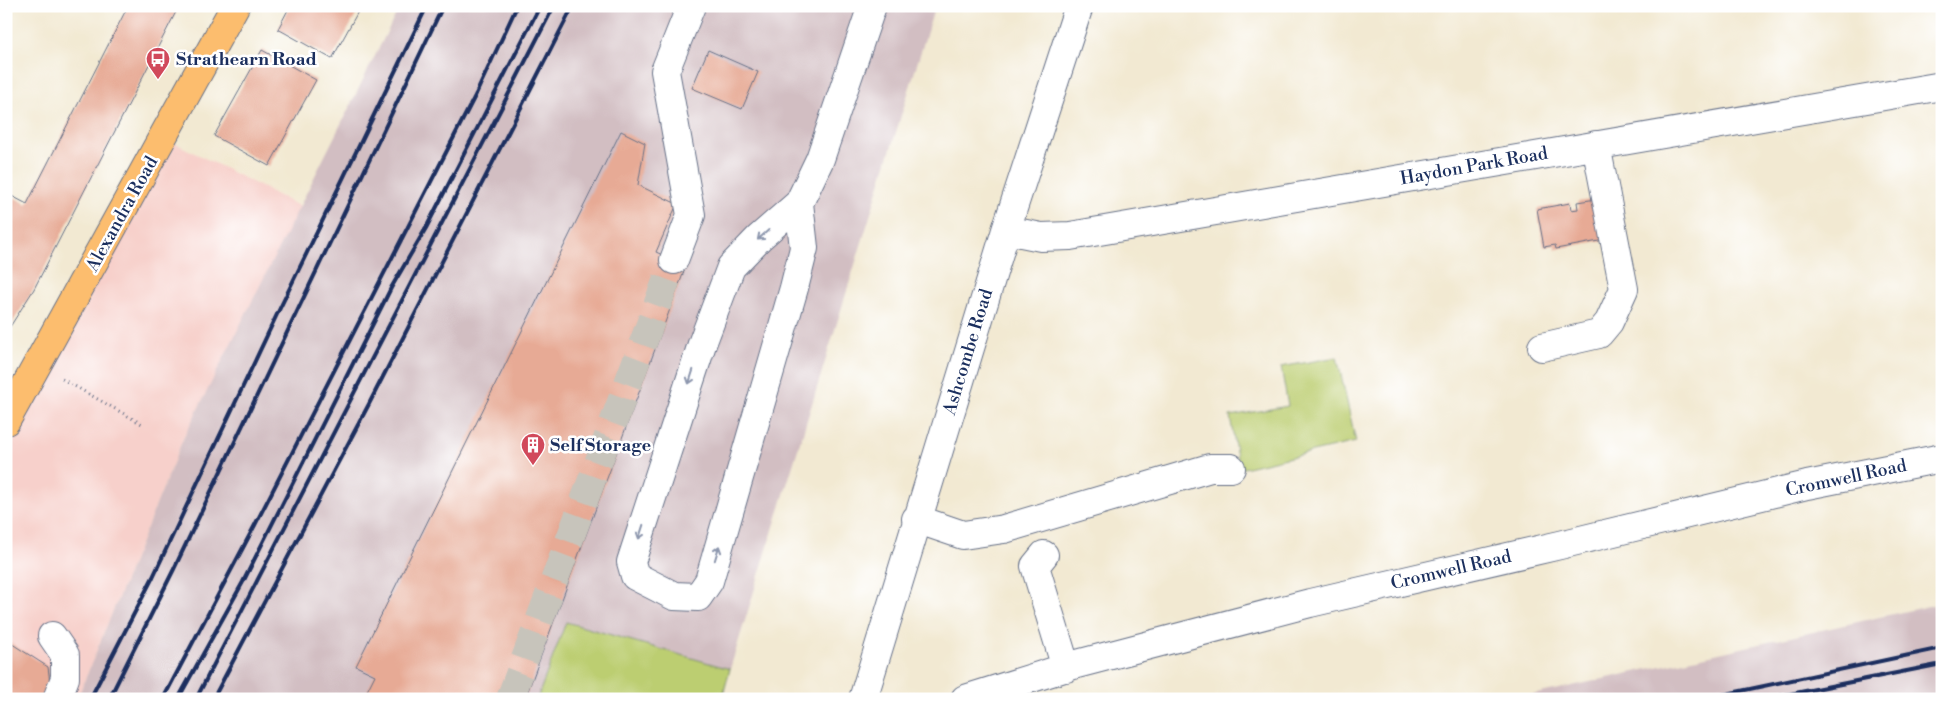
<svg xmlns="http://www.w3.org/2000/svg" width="1948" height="705" font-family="'Libre Bodoni',serif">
	<rect width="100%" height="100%" fill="#fff"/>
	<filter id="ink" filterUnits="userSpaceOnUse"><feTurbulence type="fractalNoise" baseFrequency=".02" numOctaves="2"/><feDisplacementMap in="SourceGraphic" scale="10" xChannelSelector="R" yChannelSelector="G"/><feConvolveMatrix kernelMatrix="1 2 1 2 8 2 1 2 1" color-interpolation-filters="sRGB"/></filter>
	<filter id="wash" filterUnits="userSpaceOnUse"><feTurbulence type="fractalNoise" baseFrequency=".0096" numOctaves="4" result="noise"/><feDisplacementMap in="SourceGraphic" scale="20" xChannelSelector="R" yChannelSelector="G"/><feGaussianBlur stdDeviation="1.12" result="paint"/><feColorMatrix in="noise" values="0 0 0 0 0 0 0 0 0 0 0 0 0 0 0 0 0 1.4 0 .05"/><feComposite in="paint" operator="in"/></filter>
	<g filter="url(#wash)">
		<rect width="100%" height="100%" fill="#f2e9d2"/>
		<path fill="#f7d0cb" d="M171,141L301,207L183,439L77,699H6V427Z"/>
		<path fill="#d2bec2" d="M400,6H935L730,669L566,622L537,699H77L183,439Z
			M1942,603V699H1514Z"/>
		<path fill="#bcce71" stroke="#6c7e68" d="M1337,357L1356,442L1239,469L1230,416L1288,406L1281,367Z
			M566,622L730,669L722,699H537Z"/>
		<g id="blocks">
			<path fill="#e7aa95" d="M128,6H179L34,289L6,333V193L27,204Z
				M290,6H361L332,59L278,29Z
				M262,50L316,80L269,166L214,136Z
				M708,50L758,72L742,109L692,88Z
				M621,131L645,143L638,185L677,204L656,252L686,266L525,699H363L375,675L356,666Z
				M1603,198L1604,240L1556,249L1555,245L1544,247L1537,209L1570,203L1571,210L1578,209L1577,202Z
				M6,640L48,667L50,683L40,699H6Z"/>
		</g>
	</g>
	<g filter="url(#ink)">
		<use href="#blocks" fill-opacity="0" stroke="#667087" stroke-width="1"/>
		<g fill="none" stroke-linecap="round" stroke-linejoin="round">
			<path stroke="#c7c4bb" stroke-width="28" stroke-dasharray="28 14" stroke-linecap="butt" d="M510,699L674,260"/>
			<defs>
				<path id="minor" d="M799,203L804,248L794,288L709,581L698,597L674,596L635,576L631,562L702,344L731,267L759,238L799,203L820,159L872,6
					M1006,230L1041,237L1070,236L1942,86
					M674,260L691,215L665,71L691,6
					M1542,347L1599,334L1609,322L1624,289L1596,145
					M916,519L963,535L1004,529L1210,468H1231
					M1044,555L1035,566L1066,668
					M52,636L65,655V678L57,699
					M863,699L1006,230L1079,6
					M965,699L1077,664L1310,603L1560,545L1807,485L1942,458"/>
				<path id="major" d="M6,421L235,6"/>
			</defs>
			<use href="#minor" stroke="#667087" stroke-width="30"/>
			<use href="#major" stroke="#667087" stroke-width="30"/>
			<path stroke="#667087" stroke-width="3" stroke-dasharray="1 4" stroke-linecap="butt" d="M62,379L142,424"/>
			<use href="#minor" stroke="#fff" stroke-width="28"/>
			<use href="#major" stroke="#fcbd6e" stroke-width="28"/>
			<path stroke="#1b2f5e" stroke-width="4" d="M90,699L153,577L280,308L427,6
				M109,699L174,569L443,6
				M163,699L255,525L476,94L517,6
				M178,699L243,582L391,288L426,228L540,6
				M196,699L554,6
				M213,699L369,404L573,6
				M1703,699L1942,648
				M1765,699L1942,664"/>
		</g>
		<defs><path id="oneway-shaft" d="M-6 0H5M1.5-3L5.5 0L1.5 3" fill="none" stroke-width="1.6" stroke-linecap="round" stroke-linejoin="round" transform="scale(1.25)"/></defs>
		<g stroke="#8d97ae">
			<use href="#oneway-shaft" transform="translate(763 235) rotate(138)"/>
			<use href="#oneway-shaft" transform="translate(691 377) rotate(108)"/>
			<use href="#oneway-shaft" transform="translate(641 532) rotate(108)"/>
			<use href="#oneway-shaft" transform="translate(717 553) rotate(-73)"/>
		</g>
	</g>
	<defs>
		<symbol id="bus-pin" viewBox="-11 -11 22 30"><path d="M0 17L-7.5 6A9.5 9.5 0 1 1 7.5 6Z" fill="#d1495b" stroke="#fff"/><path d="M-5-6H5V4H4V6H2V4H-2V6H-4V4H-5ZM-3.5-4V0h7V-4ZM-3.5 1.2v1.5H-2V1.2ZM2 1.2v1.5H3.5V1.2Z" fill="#fff"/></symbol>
		<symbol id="building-pin" viewBox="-11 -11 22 30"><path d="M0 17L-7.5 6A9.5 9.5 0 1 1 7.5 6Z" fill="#d1495b" stroke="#fff"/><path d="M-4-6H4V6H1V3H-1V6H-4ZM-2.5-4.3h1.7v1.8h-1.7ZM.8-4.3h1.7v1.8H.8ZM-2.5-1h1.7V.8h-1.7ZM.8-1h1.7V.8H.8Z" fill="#fff"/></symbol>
	</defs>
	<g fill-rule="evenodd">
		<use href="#bus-pin" x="144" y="45" width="28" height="38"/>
		<use href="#building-pin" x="519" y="431" width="28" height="38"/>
	</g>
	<g text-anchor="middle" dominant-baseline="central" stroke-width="5" stroke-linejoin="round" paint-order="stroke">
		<g font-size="18" font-weight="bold" fill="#1b2f5e" stroke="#fff" text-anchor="start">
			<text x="176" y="59">Strathearn Road</text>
			<text x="550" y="445">Self Storage</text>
		</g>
		<g font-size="18" fill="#1b2f5e" stroke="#fff">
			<text transform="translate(1474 166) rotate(-10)">Haydon Park Road</text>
			<text transform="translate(122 214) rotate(-61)">Alexandra Road</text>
			<text transform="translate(968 352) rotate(-73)">Ashcombe Road</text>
			<text transform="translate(1846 478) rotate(-12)">Cromwell Road</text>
			<text transform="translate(1451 570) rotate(-13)">Cromwell Road</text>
		</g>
	</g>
	<rect width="1948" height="705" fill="none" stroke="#fff" stroke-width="25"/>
</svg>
